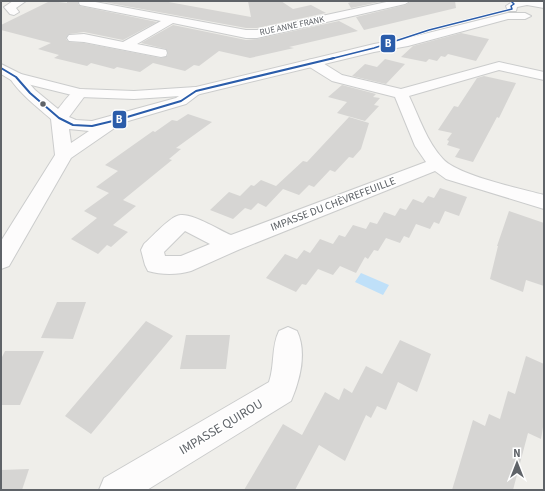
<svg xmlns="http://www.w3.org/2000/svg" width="545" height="491" font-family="'Source Sans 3',sans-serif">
	<rect width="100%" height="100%" fill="#efeeea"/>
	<path fill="#bfe0f9" d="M361,273L389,285L383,295L355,282Z"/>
	<path fill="#d6d5d3" d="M50,1L67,3V1H78V4L80,6L157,22L123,40L84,32L69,34L66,39L69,42L84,43L161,58L167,56L168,53L166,49L141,43L173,25L246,40L257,39L339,21L358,31L289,47L294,48L250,58L219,51L199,66L194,65L185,71L153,63L140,72L117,67L114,69L91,63L87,66L54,58L59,55L38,49L51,43L1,30V25Z
		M98,1H163L251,17L248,1H281L293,9L311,5L326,13L257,28H246Z
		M350,1H384L351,8L348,3L351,2Z
		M412,1H455L456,8L364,30L356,17L405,5Z
		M461,33L489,39L476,61L448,54L445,57L441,56L437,61L429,59L426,62L401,57L413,46Z
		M385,59L405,64L386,84L352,76L365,64L377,67Z
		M484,76L516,83L499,118L497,117L473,162L455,157L460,149L447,145L449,141L447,140L452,133L438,130L454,106L458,107L477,78Z
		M342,85L376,94L373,97L380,98L374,105L379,106L365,121L337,113L347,102L328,97Z
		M188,114L212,122L176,148L181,149L169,159L172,160L123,200L136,206L113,225L128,232L111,247L107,245L98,254L71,239L97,218L84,211L109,193L96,187L118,171L105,165L153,131L155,132L172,120L177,121Z
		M349,117L369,123L361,149L353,158L349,157L335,172L330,170L314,187L309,185L299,195L283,189L266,207L258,203L251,210L245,208L233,219L210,210L229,192L240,196L251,185L254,186L261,180L276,186L303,161L307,162Z
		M440,188L467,197L459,216L445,211L439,224L434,222L430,229L416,224L409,238L404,236L400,243L386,238L378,251L374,250L368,259L365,257L356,273L340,266L333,275L318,269L306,285L302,284L296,292L266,278L285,254L297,259L304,250L310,253L320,239L333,244L339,235L345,237L353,225L366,229L370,222L377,224L384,212L395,216L400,208L406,210L413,199L423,203L428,196L434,198Z
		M509,211L544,223V286L526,280L523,292L490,279L498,246H497Z
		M57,302H86L73,339L41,338Z
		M146,321L173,336L91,434L65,416Z
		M186,335H230L226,369H180Z
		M400,340L431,354L417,392L398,382L386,410L377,406L371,418L366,415L345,461L319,445L295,490H244L283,424L302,435L325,392L339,400L344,388L352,393L366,366L382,374Z
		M5,351H44L20,405H1V359Z
		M526,356L544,364V421L541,439L528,433L513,490H452L473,420L485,426L489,414L500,419L508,391L515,394Z
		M29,469L22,490H1V470Z"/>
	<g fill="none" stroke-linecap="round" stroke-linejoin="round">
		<defs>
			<path id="minor" d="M13,1H26L16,8L19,12L14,15L10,14L4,7Z
				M80,1H90L246,30H257L391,1H410L405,4L257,38H246L173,23L137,44L166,50L167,53L166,56L161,57L84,42L69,41L67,38L69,35L84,34L123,42L161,21L80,5L79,3Z
				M313,59L318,60L342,75L401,89L499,62L544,72V80L499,70L409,96C419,117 427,142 443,159C457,175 521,189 544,195V209L446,179L435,171L238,250L191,271C178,275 161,275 148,271L145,265L141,250L144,244C152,237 168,219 177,216C188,210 219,230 231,235L426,162L415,146L395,97L332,81L308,66L306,63L308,60ZM185,231L210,244L181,256H165L164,252Z
				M16,73L21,74L35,90L58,109C66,100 72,87 85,90L87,93L69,117L76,120L92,121L176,98L191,88L196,87L201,88L203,91L186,104L118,124L116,127L71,158L9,266L1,269V241L55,155L51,119C36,106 20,94 9,77L11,74ZM69,129L89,131L71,143Z
				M288,327L297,331C307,352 300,380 291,401L147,490H99L104,478L269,382C275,365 271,347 279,331Z"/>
			<path id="tertiary" d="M514,1H541L544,2V8L527,5L517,7L516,11H508L506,6Z
				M508,13H525L531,16L525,19H508L408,46L374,52L196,95L134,99L80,97L11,80L1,74V64L21,74L80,89L134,91L196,87L374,44L408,38Z"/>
		</defs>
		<use href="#minor" stroke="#cbcccc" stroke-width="2"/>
		<use href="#tertiary" stroke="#cbcccc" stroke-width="2"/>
		<use href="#minor" fill="#fdfcfc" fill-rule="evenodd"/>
		<use href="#tertiary" fill="#fdfcfc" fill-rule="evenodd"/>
		<defs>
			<path id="bus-1-far1" d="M330,59L374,48L429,30L512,9L511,6L514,4L511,1"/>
			<path id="bus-1" d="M1,68L16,77L30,93L59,118L73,125L92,126L117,120L181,101L196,91L334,58"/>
		</defs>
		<use href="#bus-1-far1" stroke="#fff" stroke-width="3"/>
		<use href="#bus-1" stroke="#fff" stroke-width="4"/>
		<use href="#bus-1-far1" stroke="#2a5caa" stroke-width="1.5"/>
		<use href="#bus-1" stroke="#2a5caa" stroke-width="2"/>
	</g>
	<circle fill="#5f6368" stroke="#fff" stroke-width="1.5" cx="43" cy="104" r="3.5"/>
	<g text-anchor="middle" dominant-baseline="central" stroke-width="3" stroke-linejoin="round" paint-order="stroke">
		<g font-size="9" fill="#5f6368" stroke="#fff">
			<text transform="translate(292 26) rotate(-12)">RUE ANNE FRANK</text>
		</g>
		<g font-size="11" fill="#5f6368" stroke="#fff">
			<text transform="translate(333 204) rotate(-21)">IMPASSE DU CHÈVREFEUILLE</text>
		</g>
		<g font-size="13" fill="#5f6368" stroke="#fff">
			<text transform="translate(221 427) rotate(-31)">IMPASSE QUIROU</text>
		</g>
	</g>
	<g stroke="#fff" stroke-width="1.5">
		<rect x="380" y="34" width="16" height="19" rx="4" fill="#2a5caa"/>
		<rect x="112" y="110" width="15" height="19" rx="4" fill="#2a5caa"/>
	</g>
	<g font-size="11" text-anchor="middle" font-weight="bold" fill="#fff">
		<text x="388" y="47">B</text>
		<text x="119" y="123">B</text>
	</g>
	<rect width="545" height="491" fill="none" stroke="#5f6368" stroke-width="4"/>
	<g transform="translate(517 463)" stroke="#ffffff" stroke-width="3" paint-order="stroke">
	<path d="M0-3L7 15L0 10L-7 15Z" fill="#5f6368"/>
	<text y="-6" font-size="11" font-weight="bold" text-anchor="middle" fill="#5f6368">N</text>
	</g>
</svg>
